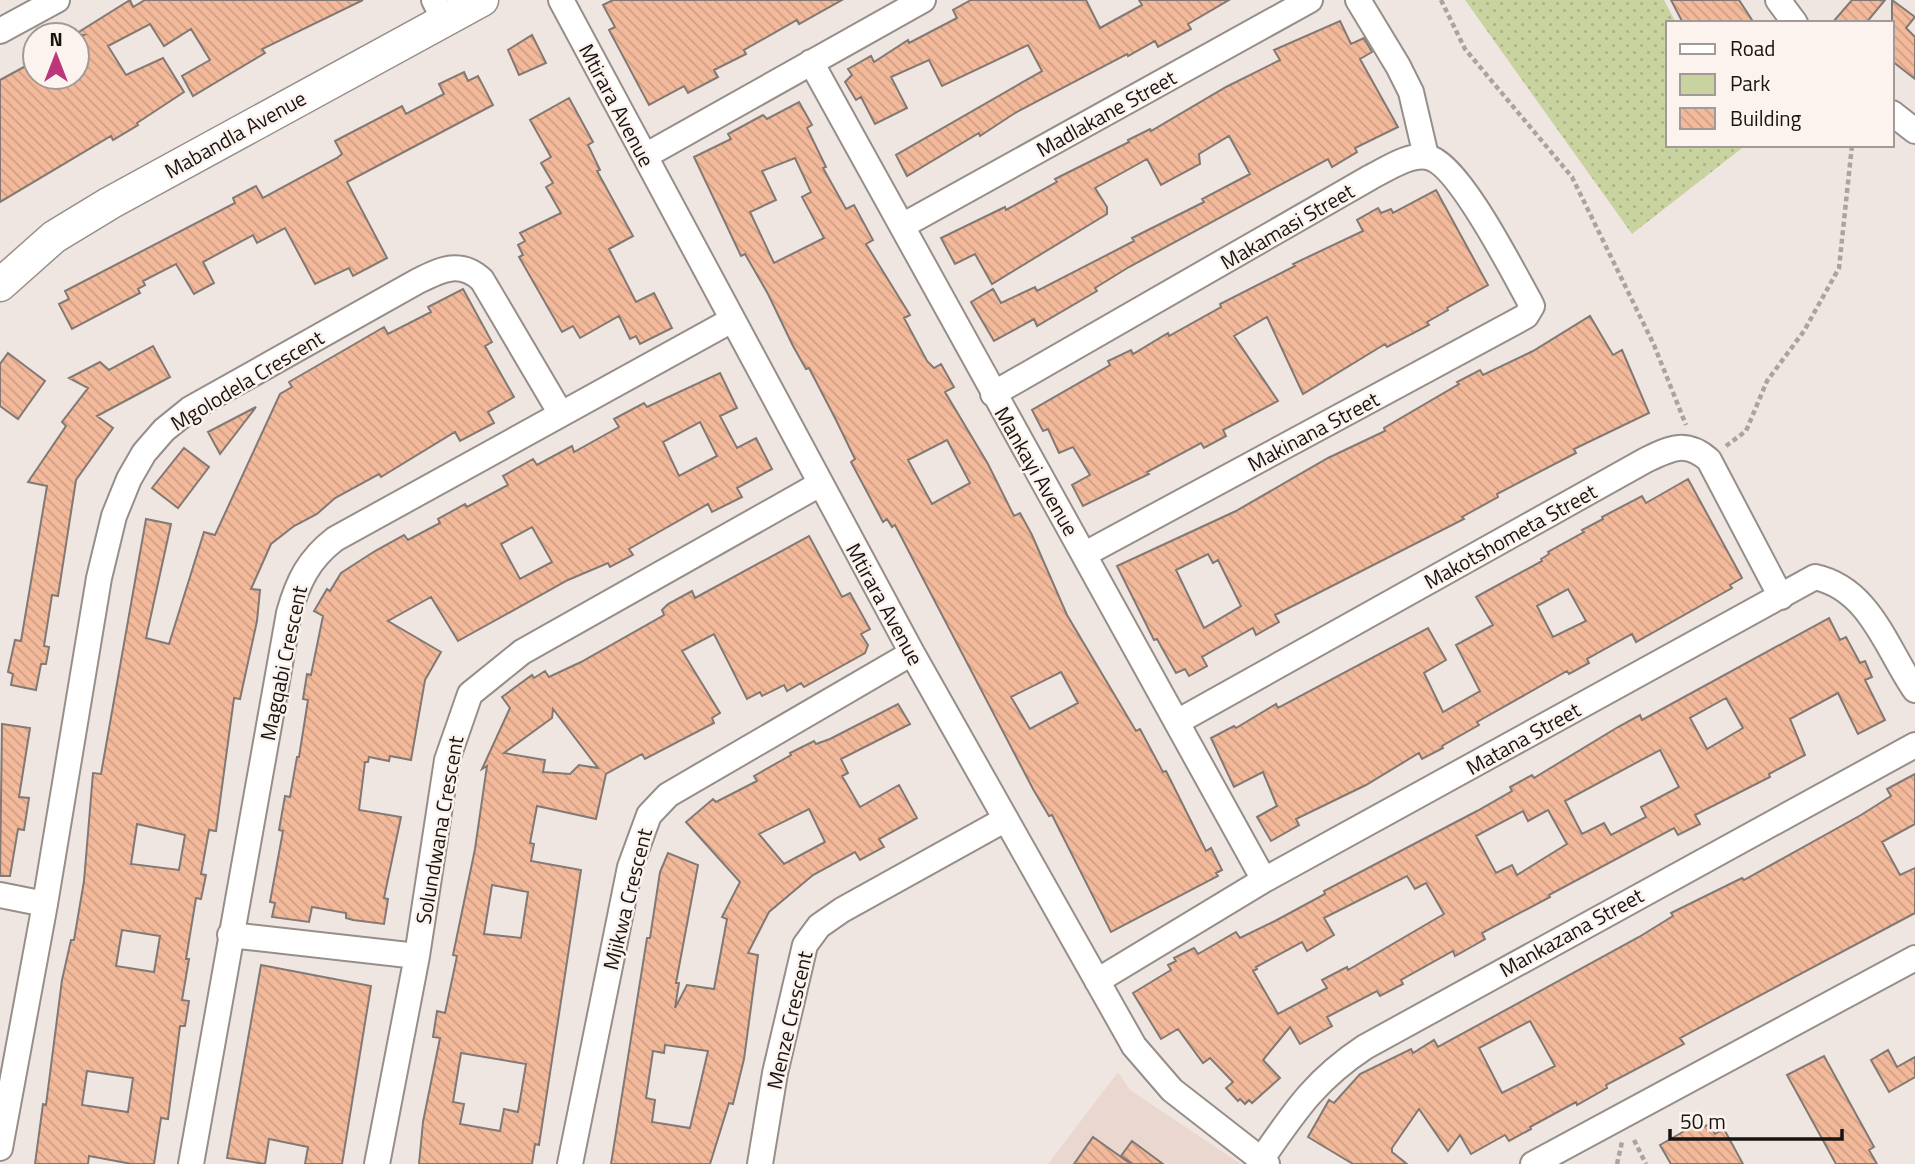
<svg xmlns="http://www.w3.org/2000/svg" width="1915" height="1164" font-family="'Titillium Web',sans-serif">
	<defs>
		<pattern id="green-dots" width="8" height="8" patternUnits="userSpaceOnUse" patternTransform="scale(1.75)"><rect width="8" height="8" fill="#c8d3a0"/><path d="M2 2h.1M6 6h.1" fill="none" stroke="#abb489" stroke-width="1.8" stroke-linecap="round"/></pattern>
		<pattern id="building-back-hatch" width="6" height="6" patternUnits="userSpaceOnUse" patternTransform="scale(1.75)"><rect width="6" height="6" fill="#f3b99b"/><path d="M-1 5l2 2M0 0l6 6M5-1l2 2" fill="none" stroke="#d09e84"/></pattern>
	</defs>
	<rect width="100%" height="100%" fill="#f0e6e1"/>
	<path fill="#ead8d0" d="M1118,1072L1130,1090L1241,1164H1048Z"/>
	<path fill="url(#green-dots)" d="M1465,0H1664L1676,23H1668V145H1746L1632,234Z"/>
	<path fill="url(#building-back-hatch)" stroke="#827974" stroke-width="2" fill-rule="evenodd" d="M130,0L133,7L145,0H363L262,49L265,53L193,96L182,76L210,60L191,29L164,46L150,24L108,46L126,75L163,58L184,92L137,123L138,125L113,140L111,136L0,202V80L35,61V77H77V39L84,35H74Z
		M613,0H842L799,24L797,20L744,50L746,54L714,70L718,77L688,93L684,86L649,105L609,30L615,27L603,5Z
		M971,0H1086L1100,28L1142,5L1139,0H1229L1188,24L1191,29L1158,47L1155,41L1128,56L1127,54L1015,113L980,136L979,133L907,176L896,155L1042,71L1028,45L942,86L929,60L891,77L907,108L875,124L861,97L856,100L845,82L852,75L848,69L871,56L874,62L908,40L909,43L957,18L953,10Z
		M1671,0H1739L1754,23H1683Z
		M1852,0H1885L1866,23H1832Z
		M1892,0L1915,17L1906,28L1915,37V79L1892,61Z
		M1340,21L1351,44L1364,38L1372,52L1360,59L1398,127L1355,148L1357,152L1332,167L1328,159L1129,267L1095,288L1097,291L1037,326L1034,319L994,341L971,302L993,289L1001,303L1035,287L1037,291L1134,241L1132,238L1204,202L1202,199L1250,174L1229,136L1199,154L1200,164L1161,185L1147,159L1095,188L1107,207V214L992,284L975,254L955,264L941,238L1005,207L1006,210L1057,182L1055,179L1129,142L1128,140L1150,129L1151,131L1226,87L1280,60L1274,50Z
		M532,35L546,63L519,75L508,50Z
		M464,72L468,81L478,76L493,105L347,182L387,258L353,276L349,268L315,284L285,228L257,243L253,235L203,262L214,283L194,294L176,264L143,281L145,285L138,289L140,293L72,329L59,304L69,299L65,291L235,203L233,198L256,186L263,198L337,158L342,154L335,141L402,106L406,114L444,94L439,84Z
		M569,98L593,142L588,145L600,170L597,171L633,236L609,249L636,302L654,293L672,328L640,344L636,336L630,339L619,316L580,338L573,326L562,332L519,257L523,255L518,245L525,241L520,233L561,213L546,187L553,183L541,163L551,157L530,120Z
		M799,102L812,125L807,128L826,167L823,168L846,209L854,205L873,240L866,244L910,315L904,318L927,361L934,368L941,364L954,387L945,392L988,464L1014,516L1020,513L1032,535L1067,615L1136,731L1140,729L1163,772L1166,771L1206,851L1211,848L1222,870L1216,873L1218,876L1111,932L1052,815L1049,816L1033,789L895,525L892,527L887,519L883,522L851,462L855,459L836,420L809,368L806,369L793,346L768,294L745,254L741,256L694,157L731,139L728,134L763,115L767,119ZM795,158L811,192L802,197L824,238L774,263L750,212L776,200L762,171ZM947,440L970,483L932,504L908,460ZM1061,672L1078,703L1030,729L1011,697Z
		M1436,190L1488,285L1447,308L1448,310L1427,322L1429,325L1387,347L1385,344L1303,394L1267,317L1234,336L1278,401L1223,430L1226,436L1204,448L1201,443L1147,472L1149,474L1083,506L1072,485L1090,475L1073,447L1059,453L1048,429L1043,431L1032,410L1110,365L1108,361L1131,350L1133,354L1168,333L1169,336L1221,307L1220,304L1295,266L1293,264L1363,231L1357,220L1378,208L1381,213L1391,209L1393,213Z
		M463,289L492,342L485,346L514,397L488,412L494,423L460,441L455,432L381,477L379,474L335,498L317,514L294,526L271,544L251,589L260,590L257,621L240,699L234,698L216,831L209,830L201,874L206,875L201,899L196,898L186,959H189L182,1000L189,1001L185,1026H180L168,1119L161,1118L154,1164H132L89,1156L88,1164H35L43,1104L46,1105L62,980L71,940H74L84,881L93,773L101,774L146,519L171,524L146,638L169,644L204,532L215,535L280,394L292,387L289,382L353,345L384,327L388,334L431,312L428,307ZM137,824L185,835L179,870L131,864ZM122,930L160,936L154,972L116,966ZM87,1071L133,1078L128,1112L82,1105Z
		M1590,316L1613,355L1622,350L1649,413L1574,449L1576,453L1497,494L1498,497L1462,517L1464,519L1275,615L1279,622L1256,635L1253,628L1202,657L1207,666L1189,676L1185,669L1176,673L1157,639L1154,640L1117,566L1236,511L1328,458L1385,431L1384,428L1459,384L1457,382L1480,370L1483,375L1533,351ZM1208,554L1213,563L1218,560L1241,606L1204,628L1176,570Z
		M153,346L170,377L97,416L113,428L76,480L58,596L52,595L44,646L49,647L46,664H41L36,690L11,685L13,674L8,672L15,640L21,641L47,486L28,482L66,426L62,422L88,388L69,378L100,362L109,370Z
		M8,353L45,381L18,419L0,406V364Z
		M720,373L737,408L720,416L737,448L756,438L772,469L737,488L742,497L712,512L708,504L629,549L633,555L610,567L608,563L568,580L458,641L431,597L388,621L441,652L425,680L411,760L390,756L389,761L369,757L368,762H365L359,810L401,817L384,898L388,899L384,924L353,920L346,918V913L312,907L309,922L272,917L275,903L270,902L283,831L279,830L285,796L290,797L297,757H299L308,700L303,699L307,674L311,675L323,616L314,611L327,589L330,591L341,573L375,551L404,535L408,540L440,523L438,519L465,504L467,507L508,485L503,476L533,459L537,465L572,446L574,452L619,427L614,419L644,403L647,407ZM700,422L717,456L679,476L663,442ZM532,527L552,562L520,579L501,544Z
		M256,407L220,454L208,432Z
		M184,448L209,467L178,508L152,488Z
		M1688,479L1742,578L1730,585L1732,588L1636,642L1632,634L1587,659L1589,663L1569,674L1567,671L1477,722L1479,725L1442,746L1443,748L1422,759L1419,753L1366,785L1296,819L1299,825L1271,841L1257,817L1277,806L1263,772L1234,787L1211,738L1234,726L1236,728L1276,704L1278,708L1428,628L1446,660L1424,673L1443,712L1480,691L1456,645L1493,625L1476,597L1542,561L1541,559L1549,554L1548,552L1584,532L1582,530L1603,519L1602,517L1642,496L1646,503ZM1568,589L1586,621L1553,637L1537,606Z
		M809,536L842,597L850,593L870,629L861,634L868,645L865,653L804,687L801,683L787,691L784,685L762,696L760,692L747,699L714,634L682,651L720,713L712,718L714,723L645,759L642,754L606,774L596,819L537,806L530,843L534,844L531,861L581,870L539,1145L535,1144L532,1164H419L423,1122L440,1038L433,1037L437,1011L445,1013L457,956L453,955L475,849L487,766L482,769L510,708L502,697L532,675L534,678L545,671L549,677L581,662L664,615L662,610L668,604L692,591L695,598ZM553,709L598,768L579,765L570,774L543,772L545,760L504,753L552,718ZM492,885L528,892L521,938L484,934ZM461,1053L526,1064L518,1112L504,1109L500,1131L460,1124L464,1104L453,1102Z
		M1829,618L1840,640L1846,637L1860,663L1865,661L1872,677L1865,680L1885,720L1858,734L1838,693L1790,719L1805,755L1769,774L1770,777L1695,815L1700,824L1678,835L1674,828L1549,895L1550,897L1482,933L1485,939L1473,946L1455,956L1453,951L1401,980L1403,984L1380,996L1377,991L1327,1017L1332,1026L1300,1044L1290,1027L1263,1060L1280,1078L1252,1103L1249,1100L1245,1104L1240,1099L1238,1101L1226,1088L1233,1082L1210,1058L1203,1063L1178,1029L1161,1039L1133,993L1171,970L1168,965L1176,961L1174,958L1194,948L1198,954L1236,932L1240,938L1275,921L1325,894L1324,891L1477,811L1512,791L1510,787L1532,775L1534,778L1618,727L1640,715L1642,720ZM1726,698L1743,728L1707,749L1690,718ZM1660,750L1679,787L1641,807L1646,817L1611,835L1604,823L1582,834L1565,801ZM1548,810L1567,844L1517,875L1512,865L1496,873L1476,836L1523,811L1528,821ZM1407,876L1415,889L1426,883L1444,914L1348,970L1347,967L1322,980L1327,988L1278,1014L1253,971L1257,969L1256,967L1302,942L1307,951L1334,935L1324,918Z
		M898,704L910,724L841,759L848,773L842,776L860,807L899,785L917,818L879,839L884,847L860,860L855,852L813,875L769,912L748,953L758,955L744,1059L733,1104L729,1103L710,1164H611L647,938H650L660,872L668,853L698,865L676,983H679L675,1008L687,985L714,989L727,919L722,917L740,882L686,822L713,799L716,802L757,781L754,776L791,755L790,753L814,741L816,744L830,739ZM809,809L825,842L784,864L759,834ZM665,1045L708,1051L690,1128L652,1122L655,1100L646,1098L653,1051L664,1053Z
		M2,724L30,728L19,797L29,798L24,830L18,829L10,876H0Z
		M1915,774V824L1882,842L1900,875L1915,868V913L1680,1038L1684,1044L1606,1085L1607,1088L1577,1105L1576,1102L1530,1127L1531,1129L1509,1141L1505,1135L1471,1154L1460,1135L1448,1151L1419,1109L1392,1148V1152L1407,1164H1353L1308,1137L1329,1100L1334,1103L1360,1074L1411,1049L1413,1053L1434,1040L1438,1047L1639,937L1673,916L1671,913L1742,878L1744,880L1861,815L1891,796L1887,789ZM1530,1021L1555,1066L1502,1093L1479,1048Z
		M261,965L371,986L342,1164H305L308,1147L269,1139L265,1164L227,1158Z
		M1888,1050L1897,1067L1915,1057V1077L1889,1092L1871,1060Z
		M1824,1056L1874,1147L1869,1150L1877,1164H1836L1787,1075Z
		M1709,1124L1715,1134L1724,1129L1743,1164H1671L1660,1145L1695,1125L1698,1130Z
		M1093,1137L1131,1164H1074Z
		M1132,1141L1163,1164H1133L1121,1156Z"/>
	<g fill="none" stroke-linecap="round" stroke-linejoin="round">
		<defs>
			<path id="minor" d="M434,0L444,20
				M561,0L912,653L1134,1046L1172,1090L1267,1164
				M1358,0L1398,66L1411,92L1426,156
				M1778,0L1795,23
				M0,31L57,0
				M811,62L1264,880
				M1892,113L1915,131
				M645,156L923,0
				M902,226L1310,0
				M993,394L1371,177C1387,169 1409,154 1427,157C1458,162 1513,272 1530,302L1532,306L1526,316L1085,554
				M1177,722L1646,460C1671,448 1686,440 1709,460L1781,597
				M0,895L45,904
				M230,935L417,956
				M1097,981L1264,880L1815,577C1870,589 1886,648 1915,690
				M0,1148L45,904L99,578L114,516L129,479L144,453L164,430L190,409L418,281C442,269 461,260 482,280L561,414
				M1261,1160C1295,1111 1315,1080 1365,1047L1915,745
				M191,1164L289,613C298,581 309,559 335,539L732,320
				M377,1164L417,956L447,760L470,694L522,652L820,484
				M570,1164L630,867L649,815L668,795L912,653
				M760,1164L775,1073L805,945L819,926L842,910L1006,819
				M1533,1164L1915,958"/>
			<path id="tertiary" d="M0,285L54,237L110,203L482,0"/>
		</defs>
		<use href="#minor" stroke="#978e89" stroke-width="28"/>
		<use href="#tertiary" stroke="#978e89" stroke-width="35"/>
		<path stroke="#aaa39f" stroke-width="4.5" stroke-dasharray="5 3.5" stroke-linecap="butt" d="M1441,0L1465,49L1572,177L1654,345L1686,425
			M1726,446L1746,431L1767,381L1804,331L1839,268L1852,145
			M1634,1140L1646,1164
			M1617,1164L1622,1142"/>
		<use href="#minor" stroke="#fff" stroke-width="24"/>
		<use href="#tertiary" stroke="#fff" stroke-width="32"/>
	</g>
	<g text-anchor="middle" dominant-baseline="central" stroke-width="5" stroke-linejoin="round" paint-order="stroke">
		<g font-size="21" fill="#171412" stroke="#fdf3ee">
			<text transform="translate(617 105) rotate(62)">Mtirara Avenue</text>
			<text transform="translate(1106 113) rotate(-29)">Madlakane Street</text>
			<text transform="translate(235 134) rotate(-29)">Mabandla Avenue</text>
			<text transform="translate(1287 226) rotate(-30)">Makamasi Street</text>
			<text transform="translate(247 380) rotate(-31)">Mgolodela Crescent</text>
			<text transform="translate(1313 431) rotate(-28)">Makinana Street</text>
			<text transform="translate(1037 471) rotate(60)">Mankayi Avenue</text>
			<text transform="translate(1510 536) rotate(-29)">Makotshometa Street</text>
			<text transform="translate(885 604) rotate(61)">Mtirara Avenue</text>
			<text transform="translate(283 663) rotate(-78)">Magqabi Crescent</text>
			<text transform="translate(1523 738) rotate(-29)">Matana Street</text>
			<text transform="translate(439 830) rotate(-80)">Solundwana Crescent</text>
			<text transform="translate(627 899) rotate(-76)">Mjikwa Crescent</text>
			<text transform="translate(1571 932) rotate(-29)">Mankazana Street</text>
			<text transform="translate(789 1020) rotate(-77)">Menze Crescent</text>
		</g>
	</g>
	<rect x="1666" y="21" width="228" height="126" fill="#fdf3ee" stroke="#a19a96" stroke-width="2"/>
	<rect x="1680" y="44" width="35" height="10" fill="#ffffff" stroke="#a19a96" stroke-width="2"/>
	<text x="1730" y="56" font-size="21" fill="#171412">Road</text>
	<rect x="1680" y="74" width="35" height="21" fill="#c8d3a0" stroke="#a19a96" stroke-width="2"/>
	<text x="1730" y="91" font-size="21" fill="#171412">Park</text>
	<rect x="1680" y="108" width="35" height="21" fill="url(#building-back-hatch)" stroke="#a19a96" stroke-width="2"/>
	<text x="1730" y="126" font-size="21" fill="#171412">Building</text>
	<g transform="translate(56 56)"><circle r="33" fill="#fdf3ee" stroke="#a19a96" stroke-width="2"/>
	<path d="M0-5L12 26L0 18L-12 26Z" fill="#bb367a"/>
	<text y="-10" font-size="19" font-weight="bold" text-anchor="middle" fill="#171412">N</text>
	</g>
	<path d="M1670 1129v10h172v-10" fill="none" stroke="#171412" stroke-width="3.5"/>
	<text x="1680" y="1129" font-size="21" fill="#171412" stroke="#fdf3ee" stroke-width="5" paint-order="stroke">50 m</text>
</svg>
